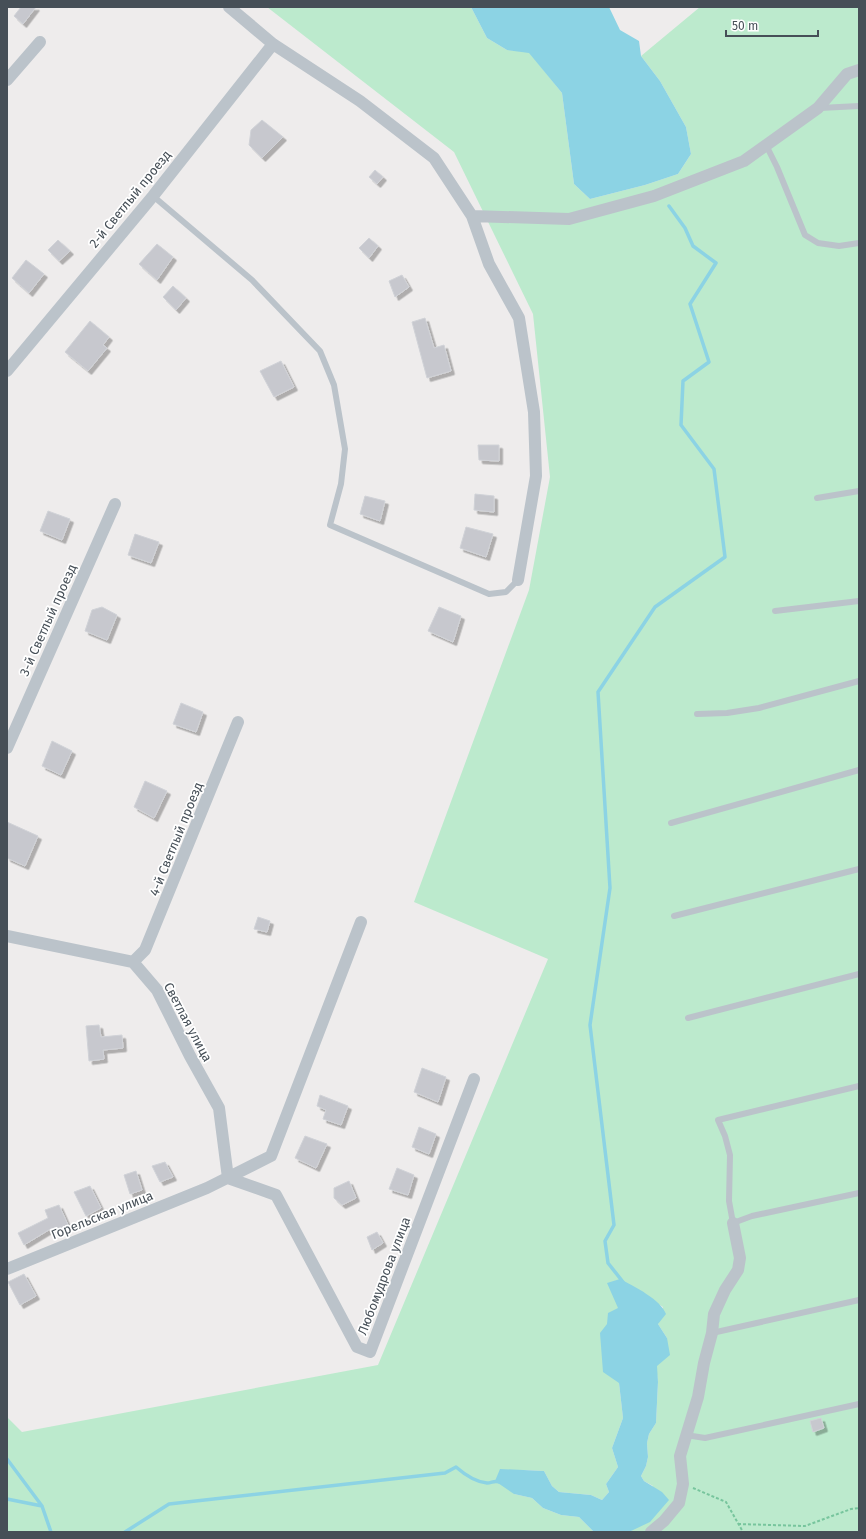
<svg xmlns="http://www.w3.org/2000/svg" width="866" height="1539" font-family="'Fira Sans',sans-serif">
	<defs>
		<filter id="shadow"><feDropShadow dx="3.5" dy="3.5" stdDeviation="0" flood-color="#0004"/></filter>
	</defs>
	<rect width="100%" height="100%" fill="#eeecec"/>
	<path fill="#bceacd" d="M267,7H471L487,38L507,50L529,52L562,93L574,184L590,199L645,185L678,174L691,154L686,127L660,81L641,56L700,7H859V1532H626L631,1531L653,1486L644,1481L641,1476L646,1466L648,1457L647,1443L649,1434L656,1423L658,1382L656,1366L667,1338L658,1324L663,1307L655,1302L618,1308L619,1383L623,1418L612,1448L618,1467L606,1484L609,1492L602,1500L591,1495L559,1492L552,1486L544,1471L524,1470L514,1494L532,1498L543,1508L561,1515L579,1517L593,1531L598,1532H7V1417L22,1432L378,1365L548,959L414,902L529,590L550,477L533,314L454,152Z"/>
	<path fill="#8cd3e4" d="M471,7H609L620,30L639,41L641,56L660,81L686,127L691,154L678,174L645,185L590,199L574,184L562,93L529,53L507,50L487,38Z
		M620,1279C634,1286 661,1300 666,1314L658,1324L667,1338L670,1355L657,1366L658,1382L656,1423L649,1434L647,1443L648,1457L646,1466L641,1476L644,1481L662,1492L669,1500L650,1522L631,1531L598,1532L593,1531L579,1517L561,1515L543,1508L532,1498L514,1494L495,1481L500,1469L544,1471L552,1486L559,1492L591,1495L602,1500L609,1492L606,1484L618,1467L612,1448L623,1418L619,1383L603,1372L600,1333L607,1324L608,1313L618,1308L607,1283Z"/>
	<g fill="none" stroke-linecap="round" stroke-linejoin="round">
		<path stroke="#8cd3e4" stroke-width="3.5" d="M623,1282L608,1263L605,1241L614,1225L590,1025L610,888L598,692L655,607L725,557L714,469L681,425L683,381L709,362L690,304L716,263L693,246L685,228L669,206
			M7,1459L42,1506
			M7,1499L42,1506L51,1532
			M125,1532L169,1504L445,1473L456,1467C464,1474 476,1482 487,1483C492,1483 494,1480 499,1482"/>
	</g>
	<path fill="#c7c8ce" stroke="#d0d2d7" filter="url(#shadow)" d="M21,7H36L23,24L14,16Z
		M262,120L283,137L262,158L249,145L251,130Z
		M375,170L383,177L377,184L369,177Z
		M369,238L378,246L369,258L359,248Z
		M58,240L70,251L59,261L48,250Z
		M157,244L173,257L157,280L139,264Z
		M26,260L44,274L29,293L12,278Z
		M402,275L409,287L395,297L389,281Z
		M173,286L186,298L176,310L163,297Z
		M425,318L434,348L444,345L451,371L427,378L412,322Z
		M90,321L109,337L103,345L107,348L88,371L65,352Z
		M281,361L294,387L274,397L260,371Z
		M478,445H499V461L479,460Z
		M475,494L494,496V512L474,510Z
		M365,496L385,501L380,521L360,514Z
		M48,511L70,519L62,540L40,531Z
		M466,527L493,534L486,557L460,548Z
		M135,534L159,542L151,563L128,555Z
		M102,607L117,615L107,640L85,631L92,610Z
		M439,607L461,616L453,642L428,631Z
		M181,703L203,712L196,732L173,724Z
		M52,741L72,751L61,775L42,766Z
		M145,781L167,791L154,818L134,807Z
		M7,822L38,836L25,866L7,858Z
		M258,917L270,921L267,932L254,929Z
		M99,1025L101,1037L122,1035L123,1048L103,1050L104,1059L89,1061L86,1026Z
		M422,1068L446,1077L438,1102L414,1092Z
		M320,1095L348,1106L341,1125L323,1119L326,1110L317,1106Z
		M419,1127L436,1134L429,1154L412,1147Z
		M305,1136L327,1144L316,1168L295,1158Z
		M165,1162L173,1177L160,1182L152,1166Z
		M397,1168L414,1175L408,1195L389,1189Z
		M136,1171L142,1190L130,1194L124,1175Z
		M349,1181L356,1198L342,1205L334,1198V1188Z
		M90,1186L101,1208L86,1216L74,1192Z
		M59,1205L68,1225L53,1232L52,1228L24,1245L18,1233L48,1218L45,1210Z
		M377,1232L383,1243L372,1250L367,1237Z
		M24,1274L36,1296L20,1305L8,1282Z
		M821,1418L824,1428L813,1432L810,1421Z"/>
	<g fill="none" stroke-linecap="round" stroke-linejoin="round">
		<path stroke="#77c59d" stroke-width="2" stroke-dasharray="3 2" stroke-linecap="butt" d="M693,1488L726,1502L743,1532
			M738,1524L805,1526L851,1509L859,1508"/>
		<path stroke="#bbc3ca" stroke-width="6" d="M820,108L859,106
			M766,145L777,167L805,235L818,243L839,246L859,243
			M153,196L252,280L320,351L334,385L345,449L341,484L330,525L489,594L506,592L518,580
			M817,498L859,491
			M775,611L859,601
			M697,714L727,713L759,708L859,681
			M671,823L859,770
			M674,916L859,869
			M688,1018L859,974
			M859,1086L718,1120L725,1136L730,1155L729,1201L733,1223L752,1216L859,1193
			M712,1333L859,1300
			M686,1435L705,1438L859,1404"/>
		<path stroke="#bbc3ca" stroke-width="12" d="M229,7L273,44L360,101L434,158L472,216L569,219L654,196L744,161L818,108L847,74L859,70
			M7,80L40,42
			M472,216L489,264L519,318L534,412L536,476L518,580
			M7,371L153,196L273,44
			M7,748L115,504
			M7,936L133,962L157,990L190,1056L219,1108L228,1178L276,1195L357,1347L370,1352L474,1079
			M133,962L145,950L238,722
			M7,1269L207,1188L271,1156L361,922
			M651,1532L664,1521L679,1503L683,1484L680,1456L698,1397L704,1363L712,1333L714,1314L725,1290L738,1270L740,1258L733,1223"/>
	</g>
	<g text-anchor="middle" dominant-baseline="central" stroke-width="3.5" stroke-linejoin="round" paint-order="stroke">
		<g font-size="13" fill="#464f57" stroke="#fff">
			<text transform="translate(130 199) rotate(-51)">2-й Светлый проезд</text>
			<text transform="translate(48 620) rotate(-66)">3-й Светлый проезд</text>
			<text transform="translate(176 839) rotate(-68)">4-й Светлый проезд</text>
			<text transform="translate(188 1022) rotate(62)">Светлая улица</text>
			<text transform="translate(102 1215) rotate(-22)">Горельская улица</text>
			<text transform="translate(384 1276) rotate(-69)">Любомудрова улица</text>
		</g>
	</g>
	<rect width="866" height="1539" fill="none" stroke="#464f57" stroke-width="16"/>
	<path d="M726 30v6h92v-6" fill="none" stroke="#464f57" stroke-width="2"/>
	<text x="732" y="30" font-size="12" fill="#464f57" stroke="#ffffff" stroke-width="3" paint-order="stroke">50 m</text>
</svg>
